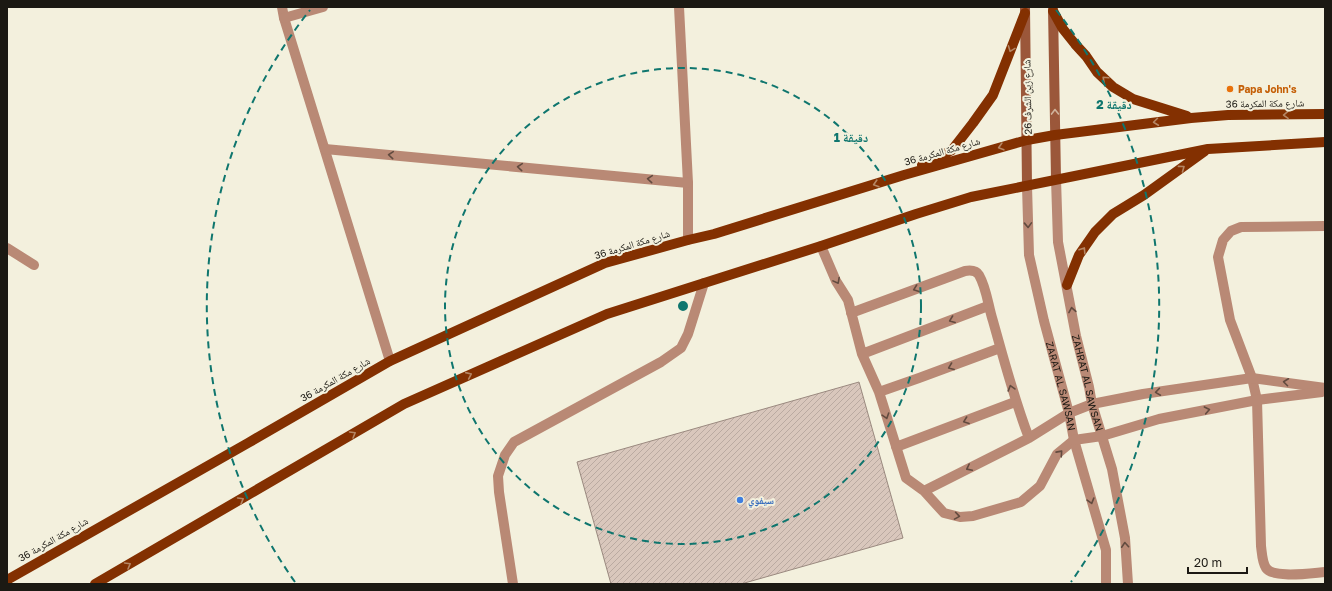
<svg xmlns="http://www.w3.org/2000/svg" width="1332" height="591" font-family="'Golos Text','Noto Naskh Arabic',sans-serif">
	<defs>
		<pattern id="building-hatch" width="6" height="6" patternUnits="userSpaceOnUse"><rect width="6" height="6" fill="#d9c7bc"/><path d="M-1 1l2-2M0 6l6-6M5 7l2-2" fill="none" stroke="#baaaa1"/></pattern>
	</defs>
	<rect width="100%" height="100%" fill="#f3f0dd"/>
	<path fill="url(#building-hatch)" stroke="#9a897f" d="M859,382L903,538L741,584H611L577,462Z"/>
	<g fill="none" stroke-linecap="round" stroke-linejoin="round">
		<path stroke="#b98975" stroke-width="10" d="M1325,226L1241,227L1231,231L1223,240L1218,257L1230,320L1252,378L1257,400L1261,546C1262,553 1262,562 1266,568C1274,579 1312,573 1325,572
			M821,246L836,281L848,300L862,354L879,392L906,478L924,491L944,513L960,517L973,516L1021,502L1040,486L1057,454L1074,440
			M851,313L965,271C971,270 976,270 979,275C987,289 988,306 993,321C1004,360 1014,399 1029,438
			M862,354L988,306
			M879,392L919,378L1000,348
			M896,447L1015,402
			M924,491L1029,438L1069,413
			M513,584L499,492L498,476L505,455L514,442L661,362L681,348L688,334L704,283"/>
		<g stroke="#b98975" stroke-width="10">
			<path d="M282,7L284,18L390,361"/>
			<path d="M679,7L688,183V240"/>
			<path d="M284,18L323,7"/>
			<path d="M325,149L688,183"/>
			<path id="s1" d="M1056,179L1058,242L1076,336L1089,387L1092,404L1112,469L1125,538L1128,584"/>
			<path id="s2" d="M1027,186L1029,255L1044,321L1069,413L1074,440L1106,550V584"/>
			<path d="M7,248L34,265"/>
			<path d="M1069,413L1092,404L1143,394L1252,378L1325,388"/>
			<path d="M1074,440L1102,436L1159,419L1257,400L1322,392"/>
		</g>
		<path stroke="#9b573a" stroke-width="10" d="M1025,7L1027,186
			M1053,9L1056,179"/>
		<path stroke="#833001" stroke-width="10" d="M1053,11L1063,29L1075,44L1086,56L1097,72L1113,87L1133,99L1187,116
			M922,165L952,150L973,123L993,95L1025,13
			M1067,285L1079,255L1095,232L1113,214L1144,195L1205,151
			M7,580L248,443L390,361L605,263L688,240L714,234L904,175L1027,140L1055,135L1191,118L1228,115L1325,114
			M95,584L404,404L607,314L821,246L916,214L971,197L1208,149L1325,142"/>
	</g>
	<defs><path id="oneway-chevron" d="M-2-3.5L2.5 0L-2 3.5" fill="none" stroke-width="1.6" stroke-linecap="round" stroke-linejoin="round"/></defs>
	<g stroke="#b58664">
		<use href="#oneway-chevron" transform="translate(1011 49) rotate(111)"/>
		<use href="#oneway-chevron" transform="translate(1105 79) rotate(-137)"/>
		<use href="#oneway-chevron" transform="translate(1286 115) rotate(179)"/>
		<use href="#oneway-chevron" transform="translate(1156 122) rotate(173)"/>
		<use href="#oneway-chevron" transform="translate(1001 147) rotate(164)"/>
		<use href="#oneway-chevron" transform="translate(1182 168) rotate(-36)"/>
		<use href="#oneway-chevron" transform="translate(876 184) rotate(163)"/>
		<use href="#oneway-chevron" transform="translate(1083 250) rotate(-57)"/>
		<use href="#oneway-chevron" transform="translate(469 375) rotate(-24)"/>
		<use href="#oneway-chevron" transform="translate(353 434) rotate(-30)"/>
		<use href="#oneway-chevron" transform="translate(241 500) rotate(-30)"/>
		<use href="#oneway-chevron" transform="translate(128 565) rotate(-30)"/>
	</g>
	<use stroke="#d0b39c" href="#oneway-chevron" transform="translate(1055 112) rotate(-91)"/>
	<g stroke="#624b3f">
		<use href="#oneway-chevron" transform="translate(391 155) rotate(-175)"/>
		<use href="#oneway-chevron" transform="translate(520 167) rotate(-175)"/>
		<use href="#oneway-chevron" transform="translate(650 179) rotate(-175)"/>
		<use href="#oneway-chevron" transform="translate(1028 225) rotate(88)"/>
		<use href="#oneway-chevron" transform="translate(837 281) rotate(62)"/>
		<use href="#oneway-chevron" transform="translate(916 289) rotate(160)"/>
		<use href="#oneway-chevron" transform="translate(1072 310) rotate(-100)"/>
		<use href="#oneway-chevron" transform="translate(952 320) rotate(159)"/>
		<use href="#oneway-chevron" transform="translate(951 367) rotate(159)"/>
		<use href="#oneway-chevron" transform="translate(1286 382) rotate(-173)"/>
		<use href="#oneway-chevron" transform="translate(1011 388) rotate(-106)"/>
		<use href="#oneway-chevron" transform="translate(1158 392) rotate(172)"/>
		<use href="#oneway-chevron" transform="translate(1207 410) rotate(-11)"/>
		<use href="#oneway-chevron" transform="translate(886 416) rotate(72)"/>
		<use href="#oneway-chevron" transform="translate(966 421) rotate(160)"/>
		<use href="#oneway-chevron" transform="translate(1060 453) rotate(-48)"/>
		<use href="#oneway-chevron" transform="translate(969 468) rotate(153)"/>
		<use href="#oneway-chevron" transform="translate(1091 501) rotate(74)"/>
		<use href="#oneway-chevron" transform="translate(957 516) rotate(9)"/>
		<use href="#oneway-chevron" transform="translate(1125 545) rotate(-94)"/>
	</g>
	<g fill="none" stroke="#0f766e" stroke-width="2" stroke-dasharray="7 5">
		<circle cx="683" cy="306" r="238"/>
		<path d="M295 582A476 476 0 0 1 310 10M1056 10A476 476 0 0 1 1071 582"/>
	</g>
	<circle fill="#e8710a" stroke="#f3f0dd" stroke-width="1.5" cx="1230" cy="89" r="4"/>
	<circle fill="#3f7fe0" stroke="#f3f0dd" stroke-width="1.5" cx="740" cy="500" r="4"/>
	<g text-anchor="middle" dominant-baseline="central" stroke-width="4" stroke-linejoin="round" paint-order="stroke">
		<g font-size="10" font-weight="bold" fill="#c56008" stroke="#f3f0dd" text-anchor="start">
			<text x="1238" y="89">Papa John's</text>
		</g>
		<g font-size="10" fill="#1b1913" stroke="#f3f0dd">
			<text transform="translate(1027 97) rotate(-91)">شارع زين الشرف 26</text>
			<text transform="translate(1265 103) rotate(-1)">شارع مكة المكرمة 36</text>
			<text transform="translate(942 151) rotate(-16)">شارع مكة المكرمة 36</text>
			<text transform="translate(632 244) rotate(-17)">شارع مكة المكرمة 36</text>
			<text transform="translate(335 379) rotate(-30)">شارع مكة المكرمة 36</text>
			<text stroke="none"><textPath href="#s1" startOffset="207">ZAHRAT AL SAWSAN</textPath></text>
			<text stroke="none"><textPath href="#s2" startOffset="204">ZARAT AL SAWSAN</textPath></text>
			<text transform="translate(53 539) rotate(-30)">شارع مكة المكرمة 36</text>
		</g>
		<g font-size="10" font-weight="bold" fill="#366cbe" stroke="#f3f0dd" text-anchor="start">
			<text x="748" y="500">سيفوي</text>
		</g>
	</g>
	<circle cx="683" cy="306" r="6" fill="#0f766e" stroke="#f3f0dd" stroke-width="2"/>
	<g font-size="12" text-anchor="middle" font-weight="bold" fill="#0f766e" stroke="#f3f0dd" stroke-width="4" stroke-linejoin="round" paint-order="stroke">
		<text x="1114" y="109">2 دقيقة</text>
		<text x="851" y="142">1 دقيقة</text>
	</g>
	<rect width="1332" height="591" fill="none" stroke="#1b1913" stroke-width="16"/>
	<path d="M1188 567v6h59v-6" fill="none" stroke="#1b1913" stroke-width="2"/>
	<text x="1194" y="567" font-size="12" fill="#1b1913" stroke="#f3f0dd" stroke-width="3" paint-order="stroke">20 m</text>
</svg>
